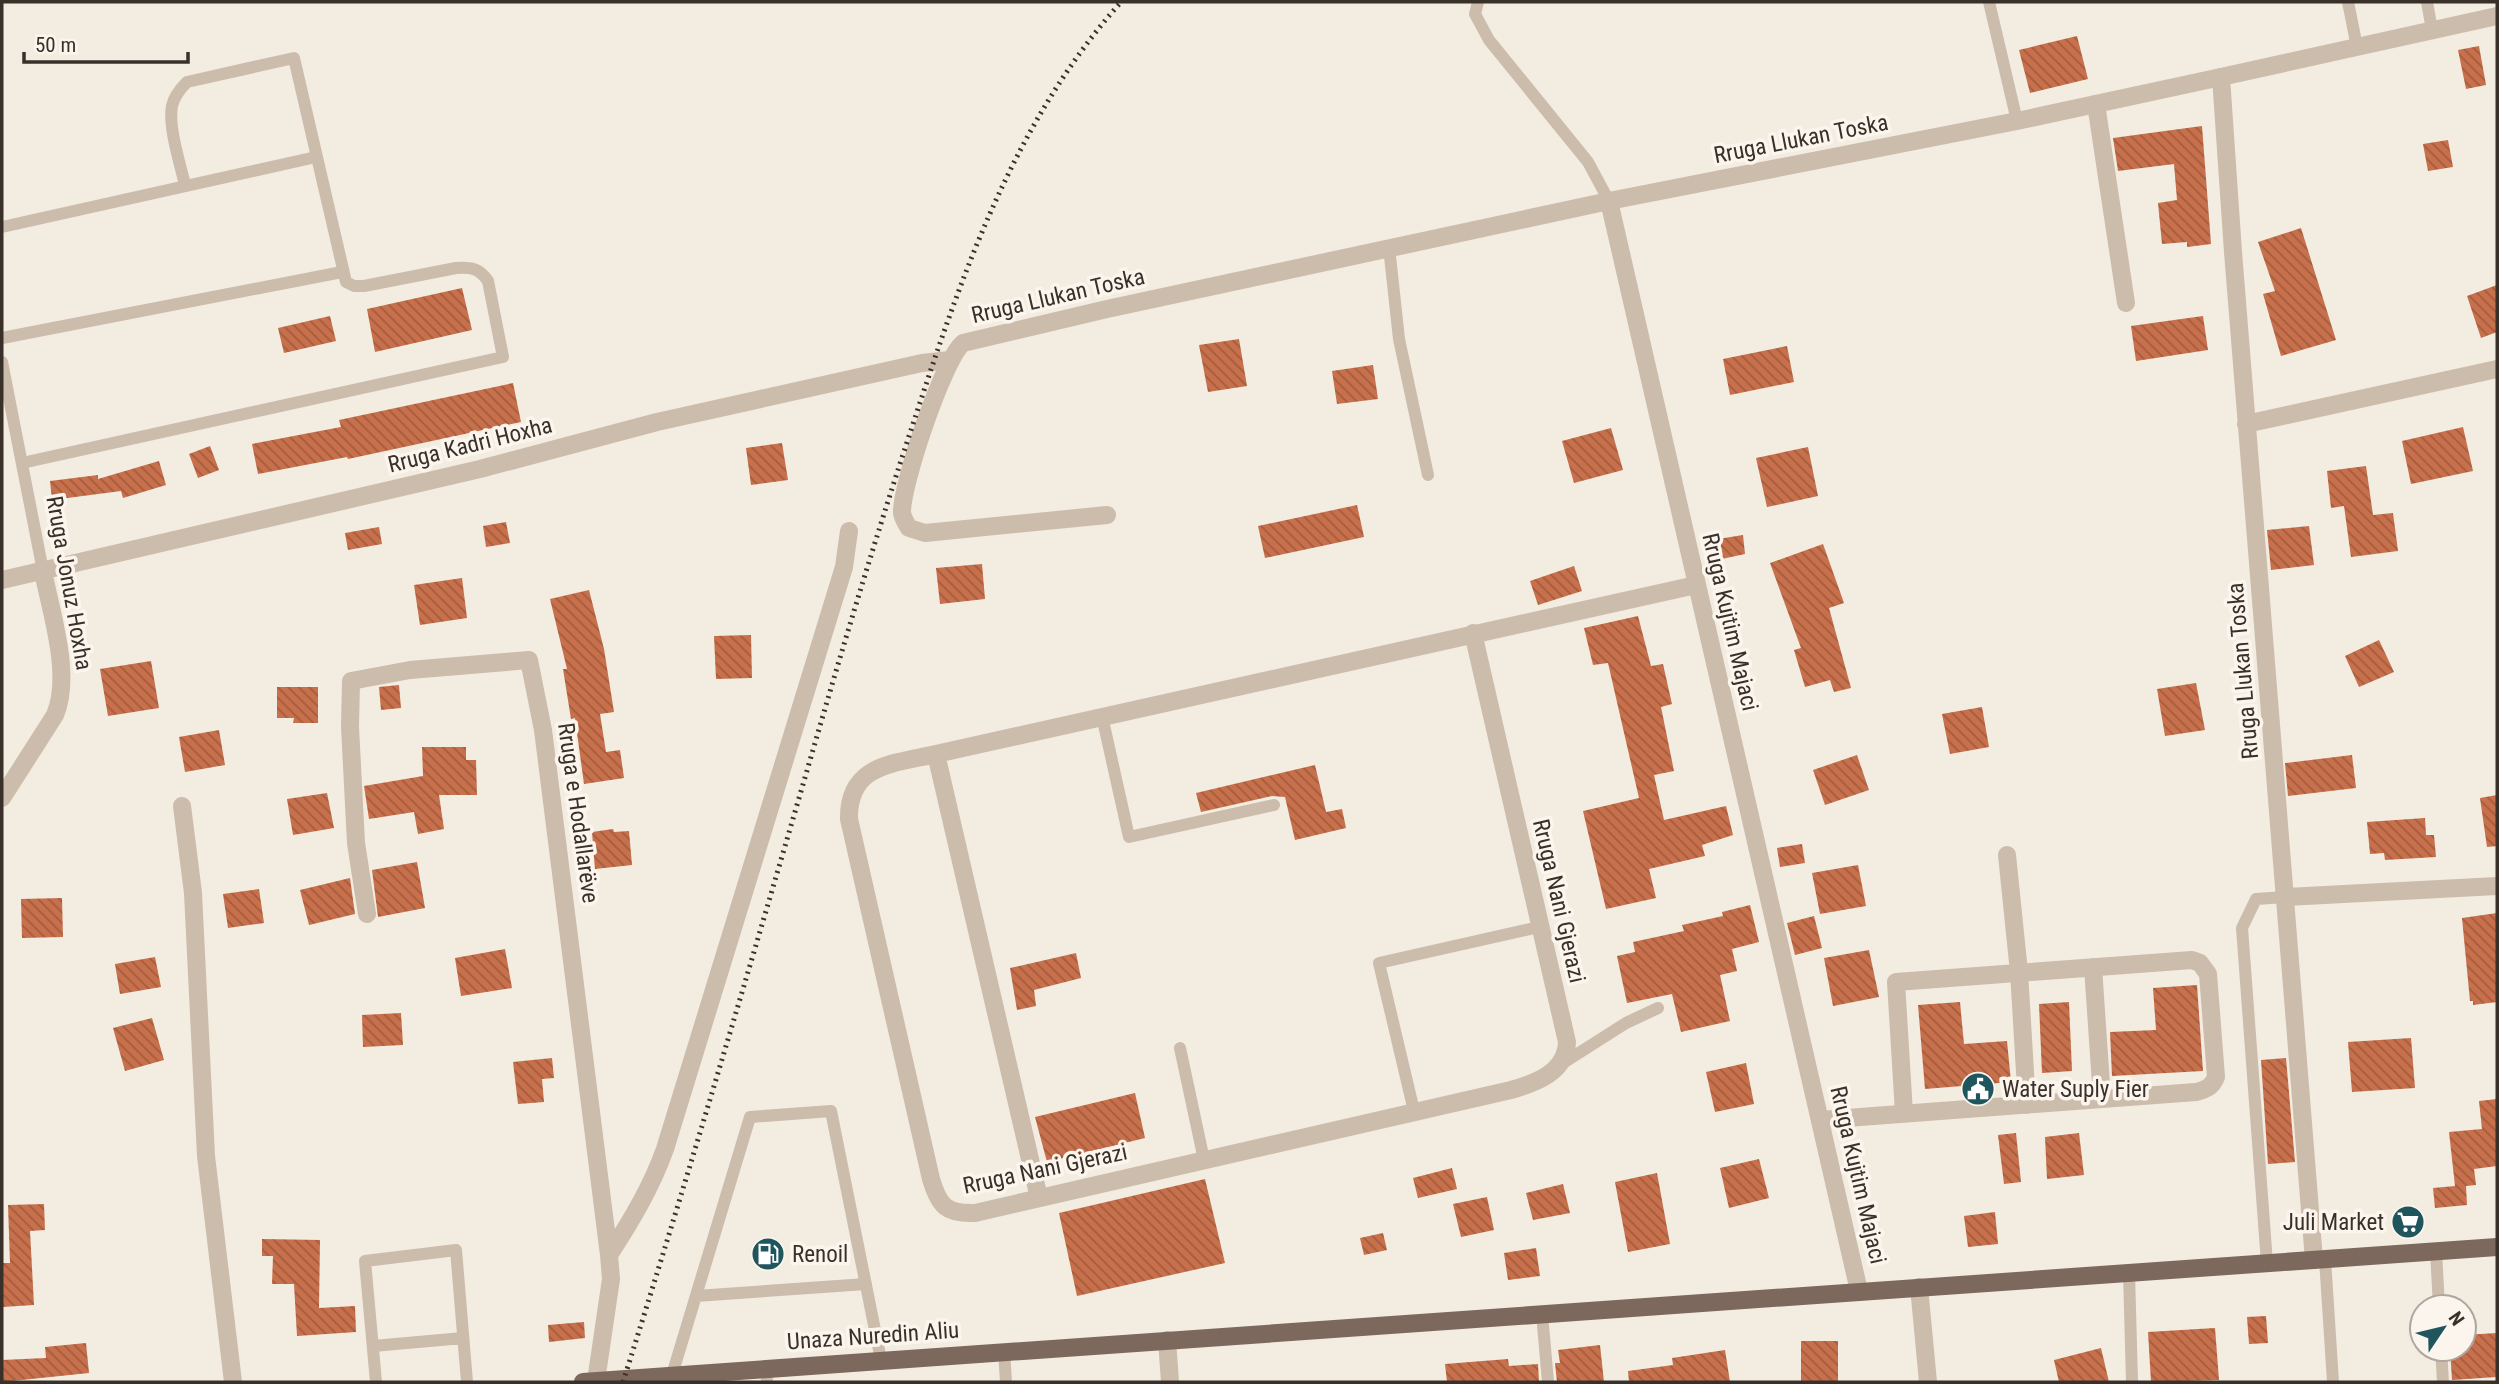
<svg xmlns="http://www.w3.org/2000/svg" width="2499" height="1384" font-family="'Roboto Condensed',sans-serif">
	<defs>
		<pattern id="building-back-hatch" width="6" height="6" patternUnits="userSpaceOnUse" patternTransform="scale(1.75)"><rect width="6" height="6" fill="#c7704b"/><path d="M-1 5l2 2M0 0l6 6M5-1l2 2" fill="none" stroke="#a35c3f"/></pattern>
	</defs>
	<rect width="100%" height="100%" fill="#f3ece0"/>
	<path fill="url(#building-back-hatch)" d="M2077,36L2088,79L2030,93L2019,50Z
		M2479,46L2486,85L2466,89L2458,50Z
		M2202,126L2211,244L2187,247V242L2162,244L2158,203L2177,200L2174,164L2118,171L2113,138Z
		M2448,140L2453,167L2428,171L2423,144Z
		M2301,228L2336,340L2281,356L2263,294L2275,291L2258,242Z
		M2497,285V332L2481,338L2467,296Z
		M462,288L472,330L375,352L367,309Z
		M330,316L336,341L284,353L278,328Z
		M2203,316L2208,350L2136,361L2131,326Z
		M1239,339L1247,386L1208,392L1199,345Z
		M1787,346L1794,382L1730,395L1723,359Z
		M1373,365L1378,399L1337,404L1332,371Z
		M513,383L521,422L348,459L347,457L258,474L252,444L341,427L339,420Z
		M2463,427L2473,471L2411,484L2402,441Z
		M1611,428L1623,470L1574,483L1562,441Z
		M782,443L788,480L751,485L746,448Z
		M210,446L219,470L198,478L189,454Z
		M1808,447L1818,496L1767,507L1756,458Z
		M159,461L166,485L123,498L121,491L52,500L50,481L98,475V479Z
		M2366,466L2373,515L2393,513L2398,551L2351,557L2344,506L2331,508L2327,471Z
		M1357,505L1364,537L1265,558L1258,526Z
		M506,522L510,543L486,547L483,526Z
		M2309,526L2314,565L2271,570L2267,530Z
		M379,527L382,544L348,550L345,533Z
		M1743,535L1745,554L1717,560L1712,540Z
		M1823,544L1844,603L1829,608L1851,688L1834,692L1830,680L1805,687L1794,650L1801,648L1770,563Z
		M982,564L985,599L940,604L936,568Z
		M1574,566L1582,591L1538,605L1530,581Z
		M462,578L467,618L420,625L414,585Z
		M589,590L604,649L614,712L600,714L606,752L620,750L624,778L584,784L575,718L571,719L563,669H567L550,599Z
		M1638,616L1651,666L1663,664L1672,704L1661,707L1674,771L1654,775L1664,820L1726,806L1733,835L1702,845L1705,856L1649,869L1656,898L1606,909L1583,811L1639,798L1608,663L1593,665L1584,628Z
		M751,635L752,678L716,679L714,636Z
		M2379,640L2394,672L2359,687L2345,656Z
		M151,661L159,708L108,716L100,669Z
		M2196,683L2205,730L2165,736L2157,689Z
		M399,685L401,708L381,710L379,687Z
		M277,687H318V723H293L294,718H277Z
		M1982,707L1989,747L1950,754L1942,714Z
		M219,730L225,765L185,772L179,737Z
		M422,747H466V760H476L477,795H439L444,829L418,834L414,812L369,819L364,786L423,776Z
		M1857,755L1869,790L1825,805L1813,770Z
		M2352,755L2356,788L2288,796L2285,763Z
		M1315,765L1326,812L1342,809L1346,828L1295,840L1285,797L1272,796L1201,812L1196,793Z
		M327,793L334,828L293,835L287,799Z
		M2497,795V846L2487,847L2480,798Z
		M2425,818L2426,835H2434L2436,857L2385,860L2384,853L2370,854L2367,822Z
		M613,829L614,832L629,831L632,865L595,869L592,832Z
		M1802,844L1805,863L1780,867L1777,848Z
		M417,862L425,908L378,917L372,870Z
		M1858,865L1866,906L1820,914L1812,873Z
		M350,878L355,914L309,925L300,890Z
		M259,889L264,923L228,928L223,894Z
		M62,898L63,937L22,938L21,899Z
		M1750,905L1759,942L1732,949L1737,971L1720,975L1730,1021L1681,1032L1672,994L1627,1003L1617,956L1635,952L1633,942L1684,931L1682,925L1723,916L1722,912Z
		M2497,913V1002L2473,1005V1001H2470L2462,918Z
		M1814,916L1822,948L1795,955L1787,923Z
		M505,949L512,988L461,996L455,958Z
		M1869,950L1879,997L1833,1006L1824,958Z
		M1076,953L1081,978L1034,990L1036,1006L1017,1010L1010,968Z
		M155,957L161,987L120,994L115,964Z
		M2197,985L2203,1071L2112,1076L2110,1032L2156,1030L2153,988Z
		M1960,1002L1964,1044L2007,1041L2011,1082L1925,1089L1918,1005Z
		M2069,1002L2072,1071L2042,1073L2039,1004Z
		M401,1013L403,1045L363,1047L362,1015Z
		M152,1018L164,1060L125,1071L113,1028Z
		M2411,1038L2415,1088L2352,1092L2348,1042Z
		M552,1058L554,1078L542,1079L544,1102L518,1104L513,1062Z
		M2286,1058L2295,1162L2268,1164L2261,1060Z
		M1746,1063L1754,1104L1715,1112L1706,1072Z
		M1135,1093L1145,1138L1047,1162L1035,1117Z
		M2497,1099V1166L2474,1169L2476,1185L2466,1186L2467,1205L2435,1208L2433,1188L2455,1186L2449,1132L2482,1129L2479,1101Z
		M2016,1133L2021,1182L2004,1184L1998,1135Z
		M2079,1133L2084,1175L2047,1179L2045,1137Z
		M1759,1159L1769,1198L1729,1208L1720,1168Z
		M1452,1168L1457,1189L1418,1198L1413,1178Z
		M1657,1173L1670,1244L1628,1252L1615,1182Z
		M1205,1179L1225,1263L1077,1296L1059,1213Z
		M1563,1184L1570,1213L1533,1220L1526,1193Z
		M1487,1197L1494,1230L1461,1237L1453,1204Z
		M44,1204L45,1230L30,1231L34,1305L2,1307V1263H10L8,1205Z
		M1995,1212L1998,1244L1968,1247L1964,1216Z
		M1383,1233L1387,1250L1364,1255L1360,1238Z
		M262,1239L320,1240L319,1308L355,1306L356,1332L297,1336L294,1284H272L273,1256H262Z
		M1536,1248L1540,1276L1508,1280L1504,1253Z
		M2266,1316L2268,1343L2249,1344L2247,1317Z
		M584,1322L585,1338L549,1342L548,1325Z
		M2215,1328L2219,1380L2151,1382L2148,1332Z
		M2497,1333V1377L2452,1380L2450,1349H2464V1335Z
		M1801,1341H1838V1382H1801Z
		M86,1343L89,1373L2,1382V1360L46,1358L45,1347Z
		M1600,1345L1604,1382H1557L1555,1363H1560L1558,1350Z
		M2101,1348L2109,1382H2059L2054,1360Z
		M1725,1350L1730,1382H1629L1628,1371L1673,1365L1672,1358Z
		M1508,1359L1509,1366L1538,1364L1539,1382H1447L1445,1364Z"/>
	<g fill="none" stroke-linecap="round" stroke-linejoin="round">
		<path stroke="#ccbcab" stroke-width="12" d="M1478,2L1475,14L1489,40L1588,162L1609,201
			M1989,2L2017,121
			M2348,2L2357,47
			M2427,2L2432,30
			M2,227L316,157
			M1389,247L1399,339L1428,475
			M2,338L342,272
			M2,362L43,571
			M22,463L503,357L488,281C479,268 471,267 456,268L364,286H354L346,282L294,58L187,82C180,89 174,96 172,106C168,127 180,163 185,185
			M1102,716L1129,837L1274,805
			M1180,1048L1204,1160
			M1560,1065L1626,1023L1658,1008
			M1414,1111L1379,963L1539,927
			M2436,1251L2439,1307
			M2325,1259L2333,1382
			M2267,1263L2242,928L2256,899L2286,897
			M2129,1273L2132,1382
			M696,1296L866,1284
			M1542,1314L1548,1382
			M373,1346L463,1338
			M2441,1349L2443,1382
			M1004,1351L1006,1382
			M766,1368L767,1382
			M672,1375L750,1117L831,1111L881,1360
			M376,1382L365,1261L456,1250L467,1382"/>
		<path stroke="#ccbcab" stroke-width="18" d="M2096,104L2126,303
			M2246,424L2497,369
			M1107,515L925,533L909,528C906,523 903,519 902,513C901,486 943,360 963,343L1107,309L1609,201
			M2,580L480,469L657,422L922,363L950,360
			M1473,633L1567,1042C1566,1072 1536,1083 1511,1090L975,1213C946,1214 939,1206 931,1179L849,819C848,764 893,764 936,754L1696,585
			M936,754L1039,1198
			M2,798L55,715C72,675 51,613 43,571
			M182,806L193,893L206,1156L233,1382
			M2007,855L2019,972L2027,1105
			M2286,897L2497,886
			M367,914L356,843L350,727L351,681L410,670L529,660L543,730L609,1255L611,1279L596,1381
			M2093,967L2102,1099
			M1820,1120L2196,1092C2207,1089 2212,1087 2216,1077L2208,974L2200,963L2192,960L1896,982L1904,1113
			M609,1255C631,1221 651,1188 665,1149L844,567L849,531
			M2314,1260L2233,252L2221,77L2497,16
			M1919,1287L1928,1382
			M1167,1340L1170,1382"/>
		<path stroke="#ccbcab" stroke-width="18" d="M1859,1291L1609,201L2017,121L2221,77"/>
		<path stroke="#7c685c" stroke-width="18" d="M583,1382L2497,1247"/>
		<path stroke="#3a302a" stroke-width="5" stroke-dasharray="2 5" stroke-linecap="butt" d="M623,1382C690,1170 753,957 815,743C846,636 878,530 913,424C962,274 1014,122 1121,2"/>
	</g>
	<defs>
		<symbol id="civic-disc" viewBox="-11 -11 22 22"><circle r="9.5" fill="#1f555c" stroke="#fbf5ed"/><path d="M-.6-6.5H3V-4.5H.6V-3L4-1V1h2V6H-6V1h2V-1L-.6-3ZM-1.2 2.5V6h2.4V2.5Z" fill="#fff"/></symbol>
		<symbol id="supermarket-disc" viewBox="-11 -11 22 22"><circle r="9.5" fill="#1f555c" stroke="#fbf5ed"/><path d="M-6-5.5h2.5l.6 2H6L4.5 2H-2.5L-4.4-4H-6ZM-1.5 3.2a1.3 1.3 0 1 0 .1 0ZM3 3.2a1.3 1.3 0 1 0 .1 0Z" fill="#fff"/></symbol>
		<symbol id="fuel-disc" viewBox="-11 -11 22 22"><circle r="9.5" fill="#1f555c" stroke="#fbf5ed"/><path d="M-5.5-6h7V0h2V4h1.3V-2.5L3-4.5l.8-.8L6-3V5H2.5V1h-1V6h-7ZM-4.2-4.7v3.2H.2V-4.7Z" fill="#fff"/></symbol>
	</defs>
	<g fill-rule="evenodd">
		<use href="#civic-disc" x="1959" y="1070" width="38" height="38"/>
		<use href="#supermarket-disc" x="2389" y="1203" width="38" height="38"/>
		<use href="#fuel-disc" x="749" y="1235" width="38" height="38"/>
	</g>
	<g text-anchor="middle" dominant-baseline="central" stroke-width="7" stroke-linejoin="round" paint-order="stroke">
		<g font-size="23" fill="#3a302a" stroke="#fbf5ed">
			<text transform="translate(1801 139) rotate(-11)">Rruga Llukan Toska</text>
			<text transform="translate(1058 296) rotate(-13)">Rruga Llukan Toska</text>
			<text transform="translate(470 445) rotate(-14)">Rruga Kadri Hoxha</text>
			<text transform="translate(69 583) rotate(80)">Rruga Jonuz Hoxha</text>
			<text transform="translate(1730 622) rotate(77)">Rruga Kujtim Majaci</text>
			<text transform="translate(2243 671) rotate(-95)">Rruga Llukan Toska</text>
			<text transform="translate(578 813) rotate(82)">Rruga e Hodallarëve</text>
			<text transform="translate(1559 901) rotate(77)">Rruga Nani Gjerazi</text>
			<text transform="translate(1045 1169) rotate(-12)">Rruga Nani Gjerazi</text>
			<text transform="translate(1858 1175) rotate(77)">Rruga Kujtim Majaci</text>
			<text transform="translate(873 1336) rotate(-4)">Unaza Nuredin Aliu</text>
		</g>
		<g font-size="23" fill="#3a302a" stroke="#fbf5ed" text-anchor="start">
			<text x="2002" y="1089">Water Suply Fier</text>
			<text x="2384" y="1222" text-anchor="end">Juli Market</text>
			<text x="792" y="1254">Renoil</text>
		</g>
	</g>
	<rect width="2499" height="1384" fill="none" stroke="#3a302a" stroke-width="7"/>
	<g transform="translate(2443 1328) rotate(55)"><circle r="33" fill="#fbf5ed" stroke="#aea69f" stroke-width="2"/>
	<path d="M0-5L12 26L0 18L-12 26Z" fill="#1f555c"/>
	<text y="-10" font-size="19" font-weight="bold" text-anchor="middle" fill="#3a302a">N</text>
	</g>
	<path d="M24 52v10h164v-10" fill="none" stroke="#3a302a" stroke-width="3.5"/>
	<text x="35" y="52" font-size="21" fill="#3a302a" stroke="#fbf5ed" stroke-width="5" paint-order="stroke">50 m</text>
</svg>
